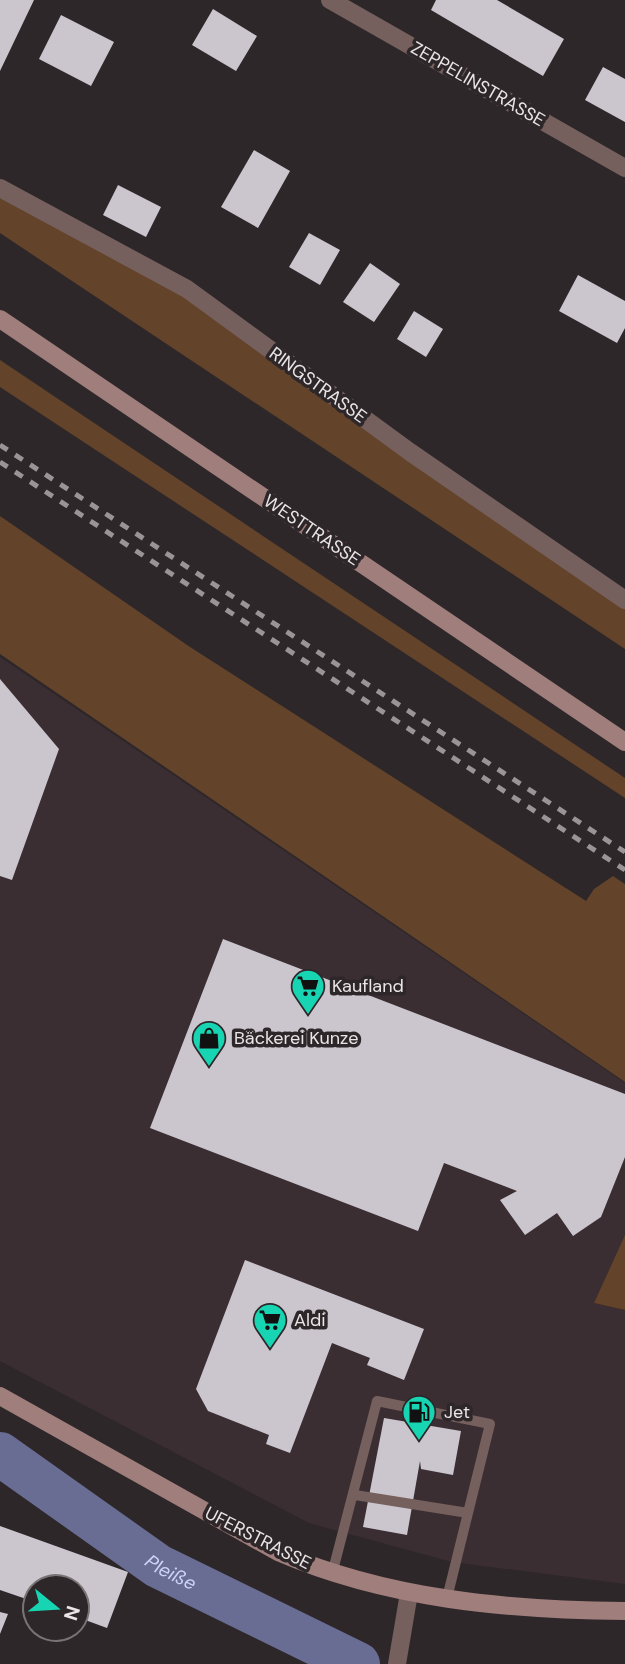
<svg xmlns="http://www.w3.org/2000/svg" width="625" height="1664" font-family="'DM Sans',sans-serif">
	<rect width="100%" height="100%" fill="#2e272a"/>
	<path fill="#3b2e33" d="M0,657L625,1083V1235L594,1303L625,1310V1584L452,1562L309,1523L0,1361Z"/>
	<path fill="#634329" d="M0,188L187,289L625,600V649L0,233Z
		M0,360L625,778V798L0,387Z
		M0,516L190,647L586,901L594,889L613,876L625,884V1082L0,654Z
		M625,1235V1310L594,1303Z"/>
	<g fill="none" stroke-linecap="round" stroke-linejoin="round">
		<path stroke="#696d94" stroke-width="44" id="s1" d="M0,1454L158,1566L358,1664"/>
	</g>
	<path fill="#cbc6ce" d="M0,0H34L0,71Z
		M436,0H497L564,39L543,76L431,10Z
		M213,9L257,36L236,71L192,45Z
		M61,15L114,42L91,86L39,59Z
		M603,67L625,79V122L585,100Z
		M254,150L290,171L258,228L221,207Z
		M118,185L161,207L146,237L103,215Z
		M309,233L340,250L320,285L289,267Z
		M370,263L400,284L374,322L343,302Z
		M578,275L625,301V328L617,343L559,311Z
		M414,311L443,329L426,357L397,339Z
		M0,679L59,749L12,880L0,876Z
		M223,939L625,1094V1157L601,1217L573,1236L557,1213L525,1235L500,1200L517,1191L444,1163L418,1231L150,1128Z
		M245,1260L424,1329L404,1380L367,1365L370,1358L332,1343L290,1453L266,1444L269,1435L208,1411L196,1389Z
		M384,1418L461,1431L453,1475L421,1469L420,1461L407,1535L363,1527Z
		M0,1526L128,1572L107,1628L77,1617V1587H35V1602L0,1590Z
		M0,1612L8,1614L0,1634Z"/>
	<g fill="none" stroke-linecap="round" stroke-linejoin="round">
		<path stroke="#75605e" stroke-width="10" d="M355,1495L468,1513L447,1598
			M332,1574L377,1401L490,1424L468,1513"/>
		<path stroke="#75605e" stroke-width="18" d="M330,0L625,168
			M0,188L187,289L410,452L625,600
			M397,1664L409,1593"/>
		<path stroke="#9f7e7b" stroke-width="18" d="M0,319L625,742
			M0,1396L278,1552C387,1599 507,1610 625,1611"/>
		<path stroke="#9a9496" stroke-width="5" stroke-dasharray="9 9" stroke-linecap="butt" d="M0,445L625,852
			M0,462L625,870"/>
	</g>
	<defs>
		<symbol id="supermarket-pin" viewBox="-11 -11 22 30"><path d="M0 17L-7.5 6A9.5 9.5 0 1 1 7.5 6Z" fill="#17d5b2" stroke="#2e272a"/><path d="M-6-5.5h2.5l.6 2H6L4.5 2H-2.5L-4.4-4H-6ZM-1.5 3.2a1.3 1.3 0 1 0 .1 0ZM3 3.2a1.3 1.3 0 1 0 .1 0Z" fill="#111"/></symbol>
		<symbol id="shop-pin" viewBox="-11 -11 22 30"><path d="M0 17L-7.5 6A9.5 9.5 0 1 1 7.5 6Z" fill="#17d5b2" stroke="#2e272a"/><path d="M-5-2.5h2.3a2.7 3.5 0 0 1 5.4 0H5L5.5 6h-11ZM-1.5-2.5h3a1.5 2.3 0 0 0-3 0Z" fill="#111"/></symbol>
		<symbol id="fuel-pin" viewBox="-11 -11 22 30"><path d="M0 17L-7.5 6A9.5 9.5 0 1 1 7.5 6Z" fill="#17d5b2" stroke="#2e272a"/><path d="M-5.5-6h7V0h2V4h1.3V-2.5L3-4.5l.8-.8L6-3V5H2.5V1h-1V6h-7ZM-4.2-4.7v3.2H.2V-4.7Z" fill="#111"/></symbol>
	</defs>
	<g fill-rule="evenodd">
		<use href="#supermarket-pin" x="289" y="967" width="38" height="52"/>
		<use href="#shop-pin" x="190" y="1019" width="38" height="52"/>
		<use href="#supermarket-pin" x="251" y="1301" width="38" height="52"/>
		<use href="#fuel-pin" x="400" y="1393" width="38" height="52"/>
	</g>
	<g text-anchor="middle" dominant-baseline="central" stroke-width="7" stroke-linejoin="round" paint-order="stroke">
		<g font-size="18" fill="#eae5e7" stroke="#2e272a">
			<text transform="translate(478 84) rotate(30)">ZEPPELINSTRASSE</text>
			<text transform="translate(318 385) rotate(36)">RINGSTRASSE</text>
			<text transform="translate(312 530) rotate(34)">WESTTRASSE</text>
			<text transform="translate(258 1538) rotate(27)">UFERSTRASSE</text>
		</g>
		<g font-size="18" fill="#eae5e7" stroke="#2e272a" text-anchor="start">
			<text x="332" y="986">Kaufland</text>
			<text x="234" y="1038">Bäckerei Kunze</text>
			<text x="294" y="1320">Aldi</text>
			<text x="444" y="1412">Jet</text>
		</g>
		<g font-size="19" font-style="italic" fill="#cdd2f9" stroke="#2e272a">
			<text stroke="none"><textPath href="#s1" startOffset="208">Pleiße</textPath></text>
		</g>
	</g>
	<g transform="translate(56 1608) rotate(108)"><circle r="33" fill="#2e272a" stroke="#797376" stroke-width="2"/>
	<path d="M0-5L12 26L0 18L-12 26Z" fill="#17d5b2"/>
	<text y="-10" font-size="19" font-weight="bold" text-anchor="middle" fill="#eae5e7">N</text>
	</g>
</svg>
